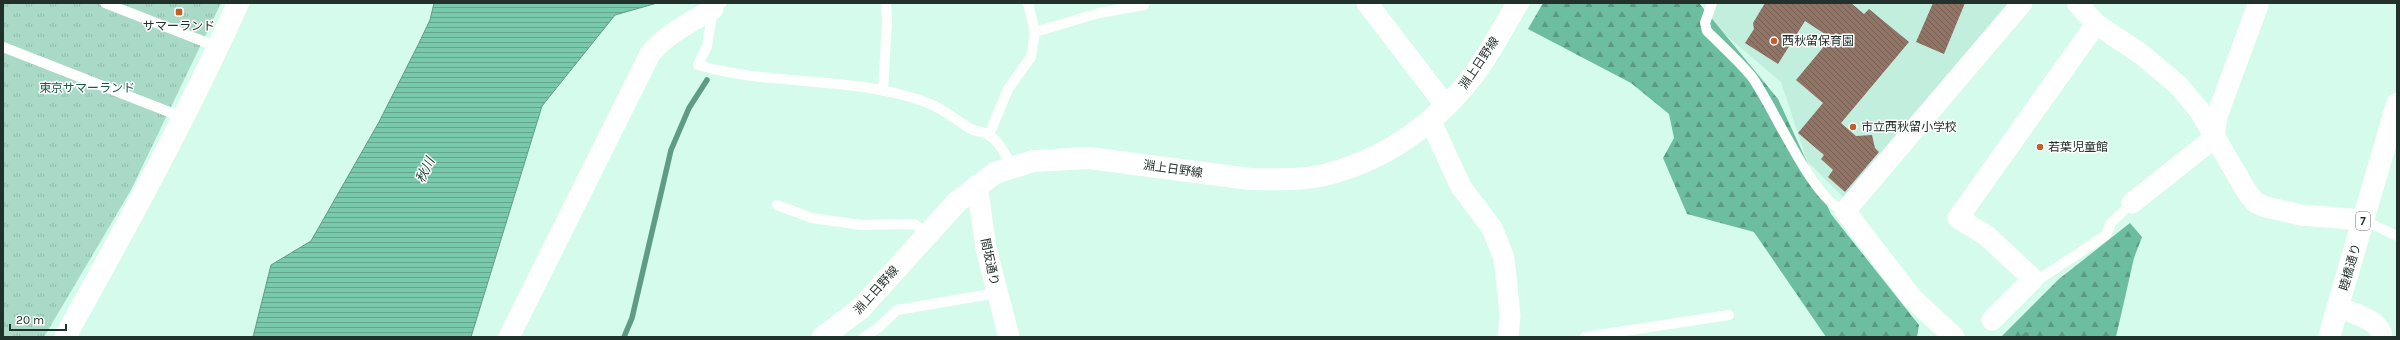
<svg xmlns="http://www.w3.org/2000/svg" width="2400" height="340" font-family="Karla,'Noto Sans JP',sans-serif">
	<defs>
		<pattern id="forest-firs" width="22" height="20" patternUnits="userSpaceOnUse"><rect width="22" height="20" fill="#6dbda1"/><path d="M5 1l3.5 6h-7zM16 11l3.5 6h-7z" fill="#599a83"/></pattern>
		<pattern id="park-tufts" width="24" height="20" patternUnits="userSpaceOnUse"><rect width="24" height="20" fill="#a8dac7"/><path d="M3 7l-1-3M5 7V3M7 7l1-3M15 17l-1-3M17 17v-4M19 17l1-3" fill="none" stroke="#90bcab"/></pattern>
		<pattern id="water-rules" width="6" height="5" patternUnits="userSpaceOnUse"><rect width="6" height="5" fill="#79caad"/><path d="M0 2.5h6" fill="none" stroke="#63a58d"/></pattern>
		<pattern id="building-back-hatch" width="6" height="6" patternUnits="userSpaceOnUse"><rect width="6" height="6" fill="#927466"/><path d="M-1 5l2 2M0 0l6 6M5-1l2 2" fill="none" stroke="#776054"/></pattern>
	</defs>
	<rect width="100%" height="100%" fill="#d5fbec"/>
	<path fill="#c2efdd" d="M1717,3H2015L1847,201L1807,161L1781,82L1709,21Z"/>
	<path fill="url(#forest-firs)" d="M1543,3H1699L1778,99L1831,214L1919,325L1917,337H1826L1754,232L1687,214L1663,158L1674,138L1669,114L1631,83L1528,29Z
		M2130,223L2142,237L2134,258L2116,337H2001L2059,279Z"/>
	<path fill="url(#park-tufts)" d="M3,3H221L131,190L44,337H3Z"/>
	<path fill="url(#water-rules)" stroke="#5f9c86" d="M434,3H657L615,15L542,106L471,337H253L271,265L311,241L379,122L418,45L430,20Z"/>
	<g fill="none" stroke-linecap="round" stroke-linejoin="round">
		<path stroke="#5f9c86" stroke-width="5.5" d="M624,337L632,318L671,150L689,108L707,80
			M2024,337L2026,335"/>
	</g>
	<path fill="url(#building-back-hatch)" d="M1765,3H1851L1864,14L1869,9L1909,42L1841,123L1856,136L1872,135L1875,148L1879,152L1845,192L1828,177L1833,170L1821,159L1824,155L1798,133L1823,103L1796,80L1831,38L1805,21L1778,64L1745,43L1754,29L1753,23Z
		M1933,3H1965L1944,54L1916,42Z"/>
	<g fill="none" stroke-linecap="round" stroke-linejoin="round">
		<path stroke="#fff" stroke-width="10" d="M105,3L218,47
			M722,3L713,9L707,46L698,65C773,87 854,75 928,103C942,108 956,120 969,128C975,132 983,131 989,135C1000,142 1006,156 1012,167
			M1712,3L1705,23L1707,31C1722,46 1739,61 1752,77C1774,107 1813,202 1845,211
			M1035,32L1099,13L1144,5L1145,3
			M3,47L182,117
			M883,91L887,22L886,3
			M989,135L1008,89L1031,57L1035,32L1028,3
			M777,205L812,218L861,225L914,224L927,234
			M2363,220L2397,236
			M2033,279L2041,278L2106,235L2111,223L2132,203
			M864,337L878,328L897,310L997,293
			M1585,337L1729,315"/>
		<path stroke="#fff" stroke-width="21" d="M1367,3L1446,106
			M2077,3L2096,24L2141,54L2178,85L2199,110L2247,192L2256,203L2266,207L2301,215L2363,220
			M1430,120L1461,187L1492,228L1504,258L1510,315L1508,337
			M977,185L986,248L1009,337
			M2132,203L2214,138L2217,116L2258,5
			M2338,307C2352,313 2380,319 2382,337
			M1992,320L2033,279L1987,236L1958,218L2096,24
			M509,337L650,54C666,34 691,22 713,9
			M1954,337L1912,298L1845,211L2022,3"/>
		<path stroke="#fff" stroke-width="22" d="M65,337C126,227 187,117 238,3"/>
		<path stroke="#fff" stroke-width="22" d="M823,337L860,309L957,202L995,173L1033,161L1089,158L1250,179C1275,179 1303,181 1328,174C1387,159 1439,121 1475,73C1491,51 1504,26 1518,3"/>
		<path stroke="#fff" stroke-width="22" d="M2329,337L2397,104"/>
	</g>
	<g fill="#c35f27" stroke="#fff" stroke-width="1.5">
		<rect x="175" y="8" width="8" height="8" rx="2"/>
		<circle cx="1774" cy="41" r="4"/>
		<circle cx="1853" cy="127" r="4"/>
		<circle cx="2040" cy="147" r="4"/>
	</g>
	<g text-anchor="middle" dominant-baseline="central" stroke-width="3" stroke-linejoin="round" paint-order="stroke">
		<rect fill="#fff" stroke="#646f6b" stroke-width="1" x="2356" y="212" width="14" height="18" rx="3"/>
		<g font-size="11" font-weight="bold" fill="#22312b">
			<text x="2363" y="221">7</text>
		</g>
		<g font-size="12" fill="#22312b" stroke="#fff" text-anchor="start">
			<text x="179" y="26" text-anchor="middle">サマーランド</text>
			<text x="1782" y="41">西秋留保育園</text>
			<text x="1861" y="127">市立西秋留小学校</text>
			<text x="2048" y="147">若葉児童館</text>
		</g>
		<g font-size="12" fill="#22312b" stroke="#fff">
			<text transform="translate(1479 63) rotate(-56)">淵上日野線</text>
			<text transform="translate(1173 169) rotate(8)">淵上日野線</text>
			<text transform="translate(990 262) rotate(78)">間坂通り</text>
			<text transform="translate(2350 267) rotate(-74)">睦橋通り</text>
			<text transform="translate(876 290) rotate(-48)">淵上日野線</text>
		</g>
		<g font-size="12" fill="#195a47" stroke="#fff">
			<text x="87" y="88">東京サマーランド</text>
		</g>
		<g font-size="13" font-style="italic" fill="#13382c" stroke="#fff">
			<text transform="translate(425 170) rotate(-64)">秋川</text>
		</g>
	</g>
	<rect width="2400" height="340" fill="none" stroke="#22312b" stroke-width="8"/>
	<path d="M10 324v6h56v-6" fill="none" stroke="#22312b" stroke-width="2"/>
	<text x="16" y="324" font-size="12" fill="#22312b" stroke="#ffffff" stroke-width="3" paint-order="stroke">20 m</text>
</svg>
